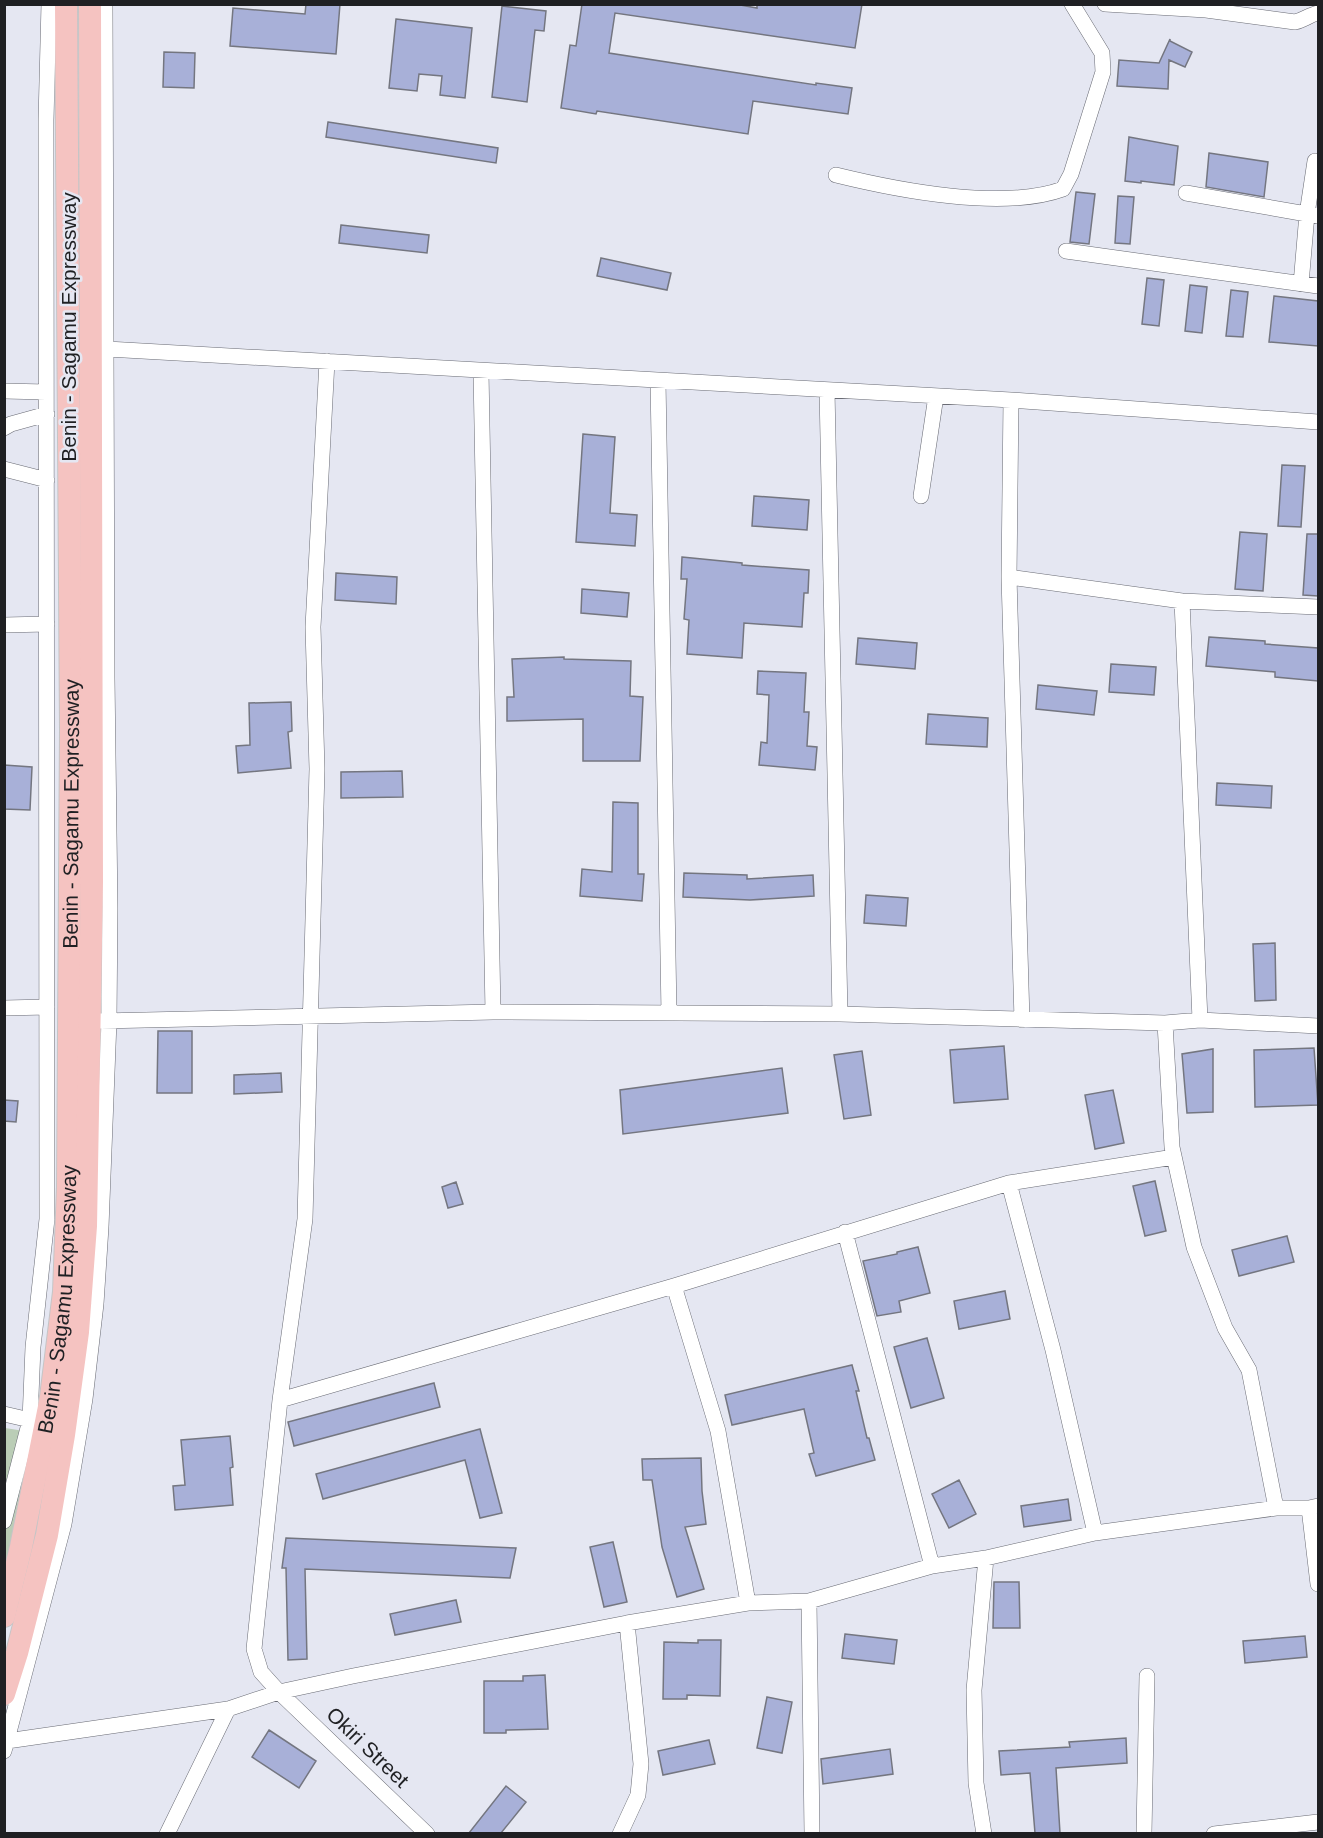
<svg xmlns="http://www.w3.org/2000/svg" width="1323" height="1838" font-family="Helvetica,sans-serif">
	<rect width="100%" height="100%" fill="#e5e7f2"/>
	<path fill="#bacdb6" d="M5,1428L31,1432L14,1531L5,1566Z"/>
	<path fill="#a8b0d8" stroke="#747680" stroke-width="1.5" d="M306,4H340L336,54L230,46L233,8L305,14Z
		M582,4H735L757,8V4H862L855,48L615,13L609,53L816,85V83L852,88L848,114L753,101L748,134L597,111L596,114L561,108L570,45L576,46Z
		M502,6L546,11L544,31L535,30L527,102L492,97Z
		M396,19L472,28L465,98L440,95L442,76L419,74L417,91L389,88Z
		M1170,39V41L1192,52L1185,67L1169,60L1168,89L1117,86L1119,60L1159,63Z
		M164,52L195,53L194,88L163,87Z
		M328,122L498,148L496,163L326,137Z
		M1129,137L1178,146L1174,185L1141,181V183L1125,181Z
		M1209,153L1268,162L1264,197L1206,187Z
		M1076,192L1095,194L1089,244L1070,242Z
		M1118,196L1134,197L1130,244L1115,243Z
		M341,225L429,235L427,253L339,243Z
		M601,258L671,273L667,290L597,276Z
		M1147,278L1164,280L1159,326L1142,324Z
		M1190,285L1207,287L1202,333L1185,331Z
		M1231,290L1248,292L1243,337L1226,336Z
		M1274,296L1318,301V346L1269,342Z
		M583,434L615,437L610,513L637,515L635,546L576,542Z
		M1282,465L1305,466L1301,527L1278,526Z
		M754,496L809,500L807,530L752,526Z
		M1240,532L1267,534L1263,591L1235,589Z
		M1307,534H1318V596L1303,595Z
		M682,557L742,563V565L809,570L808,593H804L802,627L744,623L742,658L687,654L689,620L684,619L687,579H681Z
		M336,573L397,577L396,604L335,600Z
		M582,589L629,593L627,617L581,613Z
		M1209,637L1265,641V644L1318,648V681L1275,677V672L1206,666Z
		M858,638L917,643L915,669L856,664Z
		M564,657V659L631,661L630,696L643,697L640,761H583V719L507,721V697H514L512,659Z
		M1111,664L1156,667L1154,695L1109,692Z
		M758,671L806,673L804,712H809L807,746L817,747L815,770L759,765L761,742L767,743L769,695L757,694Z
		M1038,685L1097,691L1094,715L1036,709Z
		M291,702L292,731L288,732L291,768L238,773L236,746L250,745L249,703Z
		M928,714L988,718L987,747L926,744Z
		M4,765L32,767L30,810L4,809Z
		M402,771L403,797L341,798V772Z
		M1217,783L1272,786L1271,808L1216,805Z
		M613,802L638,803V874H644L642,901L580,896L582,869L612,872Z
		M684,873L747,875V879L813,875L814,896L750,900L683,897Z
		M866,895L908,898L906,926L864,923Z
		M1275,943L1276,1000L1255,1001L1253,944Z
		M158,1031H192V1093H157Z
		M1004,1046L1008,1099L954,1103L950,1050Z
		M1314,1048L1318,1105L1255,1107L1254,1050Z
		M1213,1049V1112L1187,1113L1182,1054Z
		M862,1051L871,1115L844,1119L834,1055Z
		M782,1068L788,1113L623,1134L620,1090Z
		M281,1073L282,1092L234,1094V1075Z
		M1113,1090L1124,1143L1095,1149L1085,1095Z
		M4,1100L18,1101L16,1122L4,1121Z
		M1155,1181L1166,1231L1145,1236L1133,1186Z
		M456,1182L463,1204L448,1208L442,1187Z
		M1287,1236L1294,1262L1239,1276L1232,1250Z
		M918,1247L930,1293L899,1301L901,1312L877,1316L863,1261L897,1254V1252Z
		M1005,1291L1010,1319L959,1329L954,1301Z
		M927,1338L944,1398L911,1408L894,1347Z
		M852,1365L859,1391H856L867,1438H869L875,1460L816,1476L809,1454L814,1453L804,1409L732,1425L725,1395Z
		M434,1383L440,1407L294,1446L288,1422Z
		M480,1429L502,1513L480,1518L465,1460L323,1499L316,1474Z
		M230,1436L233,1467L230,1468L233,1505L175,1510L173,1486L185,1485L181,1440Z
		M701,1458L702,1491L706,1524L685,1527L704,1589L677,1597L662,1547L652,1480H643L642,1459Z
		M959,1480L976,1514L949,1528L932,1494Z
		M1068,1499L1071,1520L1024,1527L1021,1506Z
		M286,1538L516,1548L510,1578L305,1569L307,1659L288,1660L286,1568H282Z
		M613,1542L627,1602L604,1607L590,1547Z
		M994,1582H1019L1020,1628H993Z
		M456,1600L461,1622L395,1635L390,1614Z
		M845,1634L897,1640L894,1664L842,1658Z
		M1305,1636L1307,1657L1245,1663L1243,1641Z
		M698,1640H721L720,1696L687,1695V1699H663L664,1642L698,1643Z
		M545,1675L548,1729L506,1730V1733H484V1681H523V1676Z
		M767,1697L792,1702L782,1753L757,1748Z
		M269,1730L316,1761L299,1788L252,1757Z
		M1126,1738L1127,1763L1056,1768L1060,1833H1035L1030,1773L1001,1775L999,1751L1070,1747L1069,1742Z
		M709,1740L715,1764L663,1775L658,1751Z
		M890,1749L893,1774L823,1784L821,1759Z
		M506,1786L526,1802L501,1833H469Z"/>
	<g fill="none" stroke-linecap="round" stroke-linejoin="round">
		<defs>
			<path id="minor" d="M1105,4L1206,10L1295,22C1304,20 1309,15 1318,13
				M836,175C897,190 1003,211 1063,189L1071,174L1103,72L1102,53L1072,4
				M1186,193L1318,216
				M1066,251L1318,286
				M1301,284L1307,214L1315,161
				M107,349L1011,400L1318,422
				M327,361L313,627L317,769L305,1219L280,1400L254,1649L261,1672L279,1692L427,1834
				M481,372L493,1012
				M658,381L669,1013
				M827,390L840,1014
				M4,391L46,392
				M1011,400L1009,577L1022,1020
				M4,428L11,424L47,414
				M4,469L47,480
				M921,496L936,396
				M1009,577L1182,601L1318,607
				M1182,601L1200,1020
				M4,625L47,624
				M4,1008L47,1007
				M101,1021L493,1012L840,1014L1165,1023L1200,1020L1318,1026
				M1165,1023L1172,1147L1194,1247L1225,1328L1249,1370L1276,1508
				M1009,1183L1053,1350L1095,1533
				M845,1232L932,1566
				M674,1286L718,1431L748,1603
				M280,1400L674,1286L1009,1183L1174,1157
				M4,1414L30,1420
				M1309,1508L1318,1584
				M4,1521L30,1420L33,1347L47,1219L46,120L49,4
				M809,1601L812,1834
				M7,1741L228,1709L279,1692L353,1676L627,1623L748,1603L809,1601L932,1566L986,1558L1095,1533L1276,1508H1309L1318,1506
				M4,1751L64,1524L85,1399L96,1304L101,1227L109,1021L110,908L107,678L105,4
				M167,1834L228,1709
				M620,1834L638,1795L641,1764L627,1623
				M984,1834L976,1783L974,1690L986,1558
				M1144,1834L1147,1676
				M1214,1834L1318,1822"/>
			<g id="highway">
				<path id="s1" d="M4,1616L21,1547L51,1397L64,1292L68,1187L71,730L66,4"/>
				<path d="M4,1694L17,1653L47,1535L64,1435L78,1332L86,1226L92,882L90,4"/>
			</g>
		</defs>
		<use href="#minor" stroke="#696b74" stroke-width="16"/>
		<use href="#highway" stroke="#c5c5c6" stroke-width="24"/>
		<use href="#minor" stroke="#fff" stroke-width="15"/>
		<use href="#highway" stroke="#f5c3c1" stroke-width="22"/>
	</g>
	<g text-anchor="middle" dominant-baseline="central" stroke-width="5" stroke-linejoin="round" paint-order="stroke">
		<g font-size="21" fill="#1f2023" stroke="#e5e7f2">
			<text transform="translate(68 327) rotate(-90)">Benin - Sagamu Expressway</text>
			<text stroke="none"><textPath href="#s1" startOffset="808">Benin - Sagamu Expressway</textPath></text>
			<text stroke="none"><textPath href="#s1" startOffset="322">Benin - Sagamu Expressway</textPath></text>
			<text transform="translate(368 1747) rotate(44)">Okiri Street</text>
		</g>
	</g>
	<rect width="1323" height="1838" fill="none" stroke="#1f2023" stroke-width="12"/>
</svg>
